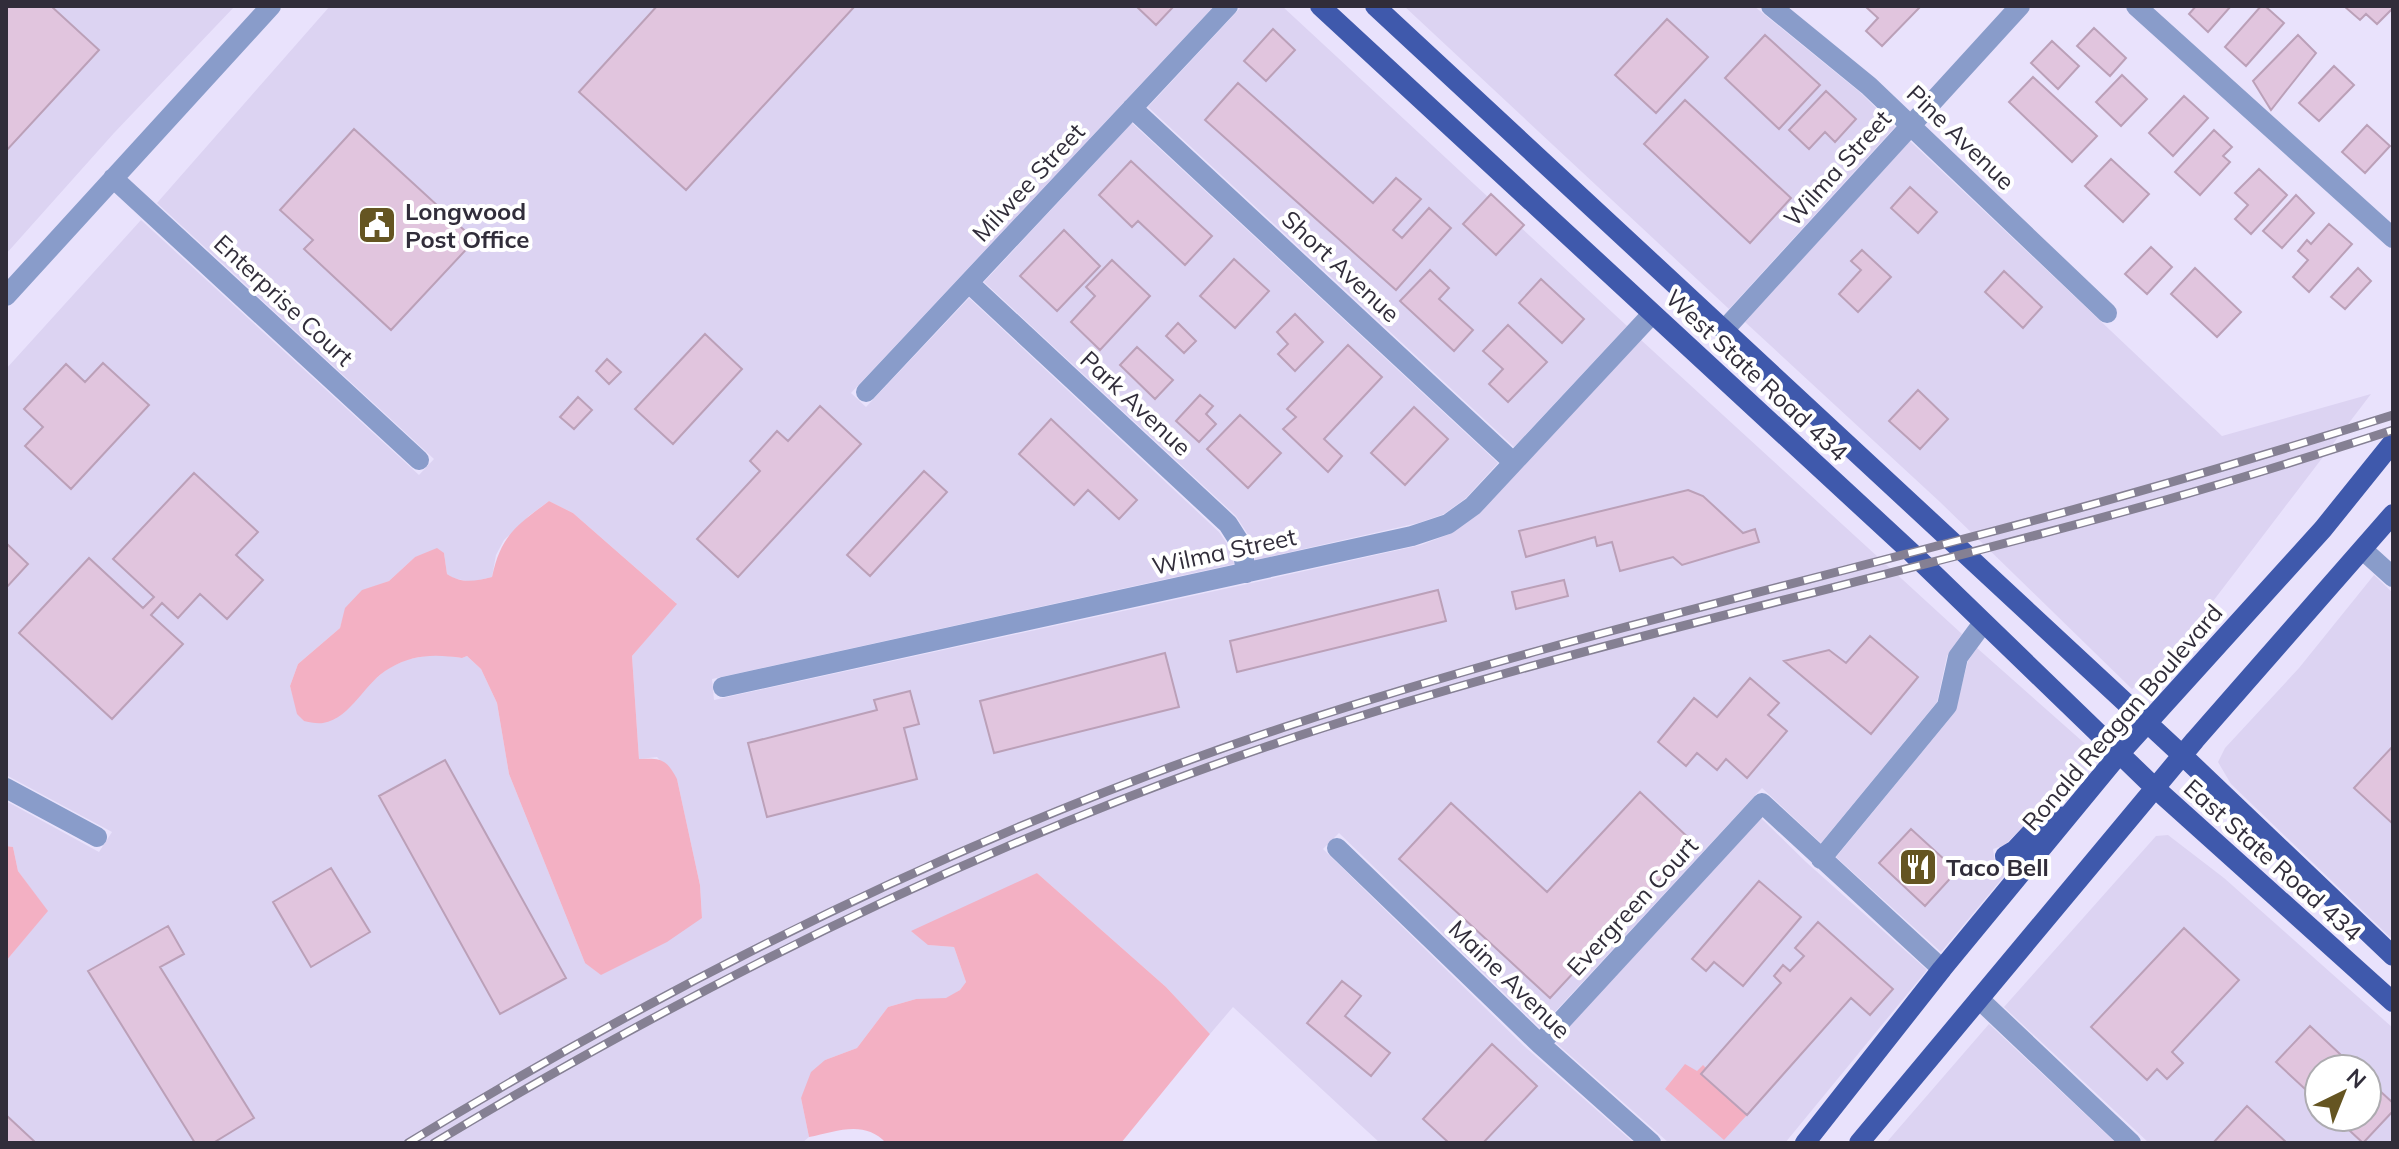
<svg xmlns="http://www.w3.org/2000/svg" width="2399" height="1149" font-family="Mulish,sans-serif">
	<rect width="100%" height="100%" fill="#e9e2fc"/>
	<path fill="#dcd3f2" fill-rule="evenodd" d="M6,6H235L114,133L6,254Z
		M330,6H1214L851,393L866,407L969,298L1219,532L1232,551L1234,564L712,679L714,700L1238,586L1421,545L1450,534L1641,340L1962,634L1947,656L1937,702L1821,843L1762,788L1540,1028L1339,833L1323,849L1524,1046L1634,1143H1380L1233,1007L1210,1034L1166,987L1037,873L928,945L954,947L966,982L960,990L946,999H916L888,1007L857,1048L825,1060L801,1098L809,1137L802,1143H6V961L47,911L18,871L13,847L6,846V801L99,852L112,832L6,775V369L141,220L419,475L434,459L157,203ZM549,501L573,513L676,603L632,656L639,759L657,757L677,779L700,885L702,918L585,963L509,774L497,703L481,669L467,656L462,658L434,654L405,660L387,669L373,681L304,721L298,714L290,686L298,664L340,628L346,608L362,591L389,581L415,557L444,553L447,574L453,578L471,582L492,577L496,555L504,540L530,515Z
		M1242,6H1282L1627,326L1514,447L1148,107Z
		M1404,6H1754L1862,94L1895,127L1729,309Z
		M1132,123L1498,463L1466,498L1444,514L1418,523L1255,560L1251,539L1236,516L984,282Z
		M1910,141L2222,436L2371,394L2172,655L2132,689L1940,502L1745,322Z
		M2374,575L2393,593V940L2231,784L2218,762L2225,748L2299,668Z
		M1977,648L2091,749L2085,777L2062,806L2038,811L2005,845L1993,849L1996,869L2015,863L1941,952L1836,857L1955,712L1968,661Z
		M1761,818L1806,862L1927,970L1785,1143H1669L1555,1042Z
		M2168,835L2224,878L2393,1028V1143H2149L2004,1007L2156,836ZM2319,1069H2367V1117H2319Z
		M1989,1024L2116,1143H1886Z"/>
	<path fill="#f3b0c3" d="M549,501L573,513L677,604L632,656L639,759C660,758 666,758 677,779L700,885L702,918L667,942L601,975L585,963L509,774L497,703L481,669L467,656L462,658C436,654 413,654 390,668C365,681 352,718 323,723C317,724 309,722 304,721L297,714L290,686L298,664L340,628L345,608L362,590L389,581L415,557L437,548L444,553L447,574C462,584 475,581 492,577C501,535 516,526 549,501Z
		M6,846L13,847L18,871L48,911L6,961Z
		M1037,873L1166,987L1210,1034L1121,1143H886C864,1119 836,1132 809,1137L801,1098L811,1072L825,1060L857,1048L888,1007L916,999L946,998L960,990L966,982L954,947L928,945L911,931Z
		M1685,1064L1697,1071L1703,1065L1706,1068L1701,1074L1747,1115L1724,1140L1665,1089Z"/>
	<path fill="#e1c5de" stroke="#bba0b8" stroke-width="2" d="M9,6H51L99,50L6,151V9Z
		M657,6H855L686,190L579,92Z
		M1136,6H1174L1156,25Z
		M1868,6H1921L1882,46L1866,31L1878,18L1866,7Z
		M2196,6H2231L2208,32L2189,14Z
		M2261,6H2265L2284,23L2246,66L2225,47Z
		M2344,6H2393V8L2377,24L2366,14L2360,20Z
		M1667,19L1708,57L1656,113L1615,75Z
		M2094,28L2126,58L2110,76L2077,46Z
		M1273,29L1295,50L1266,81L1244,61Z
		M1765,35L1820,85L1779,129L1725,78Z
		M2298,35L2316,53L2271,110L2253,81Z
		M2052,41L2079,66L2058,89L2031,63Z
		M2334,66L2354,85L2319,121L2299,103Z
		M2122,75L2147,99L2121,126L2096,102Z
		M2033,77L2097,136L2072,162L2009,102Z
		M1238,83L1373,203L1396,178L1421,199L1393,230L1402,238L1429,208L1451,228L1396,290L1205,120Z
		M1826,91L1856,119L1835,142L1825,132L1809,149L1789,130Z
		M2184,96L2208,118L2173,156L2149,133Z
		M1685,100L1791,198L1750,243L1644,144Z
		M2367,125L2390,146L2365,173L2342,152Z
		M354,129L475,240L391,330L304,249L313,240L280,210Z
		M2214,130L2232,147L2223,156L2230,162L2200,195L2175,172Z
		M2111,159L2149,194L2123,222L2085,186Z
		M1131,161L1212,236L1185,265L1138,221L1132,227L1099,195Z
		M2259,169L2287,195L2251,234L2235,219L2248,205L2235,193Z
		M1910,187L1937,212L1918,233L1891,208Z
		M1491,194L1524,225L1496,255L1463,224Z
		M2296,195L2314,213L2282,248L2263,231Z
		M2329,224L2352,244L2309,292L2293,277L2308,260L2298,251L2307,240L2311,244Z
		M1064,230L1100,266L1057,311L1020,276Z
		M2151,247L2172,267L2147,294L2125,274Z
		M1862,250L1891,277L1858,312L1839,294L1861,270L1851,261Z
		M1234,259L1269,291L1235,328L1200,296Z
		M1112,260L1150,296L1100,350L1071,322L1095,296L1086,287Z
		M2195,268L2241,312L2217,337L2171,294Z
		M2358,268L2371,281L2345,309L2331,297Z
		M1430,270L1449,288L1439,299L1473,330L1454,351L1400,301Z
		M2004,271L2042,307L2023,328L1985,292Z
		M1541,279L1584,319L1562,343L1519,303Z
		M1295,314L1323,342L1295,371L1278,354L1288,344L1277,332Z
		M1178,323L1196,341L1184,353L1166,336Z
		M1508,325L1547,362L1508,402L1489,384L1503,369L1483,351Z
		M705,334L742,369L673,444L635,409Z
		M1348,345L1382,377L1324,439L1342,456L1328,472L1283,429L1296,417L1287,409Z
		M1137,347L1173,380L1155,399L1120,365Z
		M607,359L621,372L609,384L596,371Z
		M103,363L149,405L71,489L25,446L43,427L24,409L66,364L85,382Z
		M1918,390L1948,419L1920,449L1889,421Z
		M1200,395L1213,406L1206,414L1216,424L1199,442L1176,421Z
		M578,397L592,410L574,429L560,417Z
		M820,406L861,444L738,577L697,539L760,471L750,461L777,431L788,441Z
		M1414,407L1448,439L1405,485L1371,453Z
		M1240,415L1281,453L1248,488L1207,449Z
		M1051,419L1137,500L1119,519L1088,490L1074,505L1019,454Z
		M924,471L947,492L870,576L847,555Z
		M194,473L258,532L236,555L263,580L227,619L200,594L178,618L162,603L151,615L183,644L112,719L19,633L89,558L143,608L154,597L113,559Z
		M1688,490L1703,496L1743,533L1755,529L1759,542L1682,565L1673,557L1620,571L1612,542L1597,546L1595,537L1526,557L1519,531Z
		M6,543L28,564L6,588Z
		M1564,580L1568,596L1516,609L1512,592Z
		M1438,590L1446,621L1237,672L1230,641Z
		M1870,636L1918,677L1871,734L1784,661L1829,650L1846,663Z
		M1165,653L1179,707L994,753L980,701Z
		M1750,678L1779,703L1768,715L1787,731L1747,778L1726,759L1717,770L1697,753L1686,766L1658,742L1694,698L1717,717Z
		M910,691L919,724L904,728L917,779L767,817L748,743L877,710L874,700Z
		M2393,746V824L2354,788Z
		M445,760L566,978L500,1014L379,796Z
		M1640,792L1694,843L1550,998L1399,859L1451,803L1547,892Z
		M1911,829L1957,871L1925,906L1879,863Z
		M331,868L370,932L311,967L273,902Z
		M1759,881L1801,917L1743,986L1714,962L1706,971L1692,959Z
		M1818,922L1893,989L1870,1015L1851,998L1747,1115L1701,1074L1781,983L1774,976L1783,965L1790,971L1804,956L1795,948Z
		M168,926L184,954L160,967L254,1118L213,1143H195L88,971Z
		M2184,928L2239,980L2172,1052L2183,1063L2167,1079L2157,1069L2147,1080L2091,1027Z
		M1342,981L1361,996L1345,1016L1390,1053L1371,1076L1307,1023Z
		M2310,1026L2356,1069H2319V1102L2276,1062Z
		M1492,1044L1537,1086L1483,1143H1449L1423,1119Z
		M2367,1079L2393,1103V1111L2363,1143L2335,1117H2367Z
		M2247,1106L2287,1143H2213Z
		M6,1115L36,1143H6Z"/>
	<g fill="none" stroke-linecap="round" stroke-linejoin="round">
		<path stroke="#899cca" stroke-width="20" d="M1771,6L1869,86L2107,313
			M2136,6L2393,238
			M1132,108L1513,462
			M113,178L419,460
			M969,283L1228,524L1242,546L1246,573
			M6,296L271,6
			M1725,329L2020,6
			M866,392L1228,6
			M2363,550L2393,577
			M723,687L1412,536L1448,524L1473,506L1652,314
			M6,788L97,837
			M1337,848L1540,1044L1651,1143
			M1821,859L1947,706L1958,657L1983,623
			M1979,999L2131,1143
			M1540,1044L1762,803L1942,969"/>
		<path stroke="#3f59ac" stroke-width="20" d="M1320,6L1912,553L2155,788L2393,1002
			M1375,6L2182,755L2393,956
			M2005,856L2015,850L2044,819L2068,816
			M1805,1143L1942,969L2120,753L2323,529L2393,442
			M1859,1143L2195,740L2393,514"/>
		<defs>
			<path id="rail" d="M408,1143C687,973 982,826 1294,724C1510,653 1732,600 1952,542C2100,504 2247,461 2393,415
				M434,1143C707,979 995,836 1298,736C1582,643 1875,582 2162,501C2239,479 2316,455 2393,430"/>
		</defs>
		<use href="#rail" stroke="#858093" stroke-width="9"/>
		<use href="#rail" stroke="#fff" stroke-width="6" stroke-dasharray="18" stroke-linecap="butt"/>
	</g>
	<defs>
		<symbol id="civic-square" viewBox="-11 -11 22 22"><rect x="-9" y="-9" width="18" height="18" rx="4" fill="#655522" stroke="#fff"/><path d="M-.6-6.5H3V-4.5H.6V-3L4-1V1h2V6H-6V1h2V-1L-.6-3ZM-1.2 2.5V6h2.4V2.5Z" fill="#fff"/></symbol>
		<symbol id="restaurant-square" viewBox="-11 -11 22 22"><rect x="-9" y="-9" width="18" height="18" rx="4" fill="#655522" stroke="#fff"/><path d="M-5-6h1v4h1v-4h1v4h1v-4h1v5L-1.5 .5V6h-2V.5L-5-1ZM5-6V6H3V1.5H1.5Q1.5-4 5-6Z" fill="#fff"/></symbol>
	</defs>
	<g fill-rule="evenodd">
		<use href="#civic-square" x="355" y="203" width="44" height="44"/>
		<use href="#restaurant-square" x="1896" y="845" width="44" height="44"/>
	</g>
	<g text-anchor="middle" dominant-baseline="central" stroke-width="8" stroke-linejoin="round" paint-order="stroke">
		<g font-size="24" fill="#312d3a" stroke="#fff">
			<text transform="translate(1961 137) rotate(44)">Pine Avenue</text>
			<text transform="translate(1837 168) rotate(-48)">Wilma Street</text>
			<text transform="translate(1028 182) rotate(-47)">Milwee Street</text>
			<text transform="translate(1341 266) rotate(43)">Short Avenue</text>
			<text transform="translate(284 300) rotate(43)">Enterprise Court</text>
			<text transform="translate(1757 375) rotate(43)">West State Road 434</text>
			<text transform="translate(1136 403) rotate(43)">Park Avenue</text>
			<text transform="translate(1224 551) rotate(-12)">Wilma Street</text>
			<text transform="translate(2122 717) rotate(-49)">Ronald Reagan Boulevard</text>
			<text transform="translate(2273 860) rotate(42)">East State Road 434</text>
			<text transform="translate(1632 906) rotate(-47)">Evergreen Court</text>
			<text transform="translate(1510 979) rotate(44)">Maine Avenue</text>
		</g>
		<g font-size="24" font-weight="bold" fill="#312d3a" stroke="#fff" text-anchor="start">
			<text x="405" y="211">Longwood<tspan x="405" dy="28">Post Office</tspan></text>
			<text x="1946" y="867">Taco Bell</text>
		</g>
	</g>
	<rect width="2399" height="1149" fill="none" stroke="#312d3a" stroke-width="16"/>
	<g transform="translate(2343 1093) rotate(43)"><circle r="38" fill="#ffffff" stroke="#adabb0" stroke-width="2"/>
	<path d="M0-6L14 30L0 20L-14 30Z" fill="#655522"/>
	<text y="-12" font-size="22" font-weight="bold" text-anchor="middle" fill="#312d3a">N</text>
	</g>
</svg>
